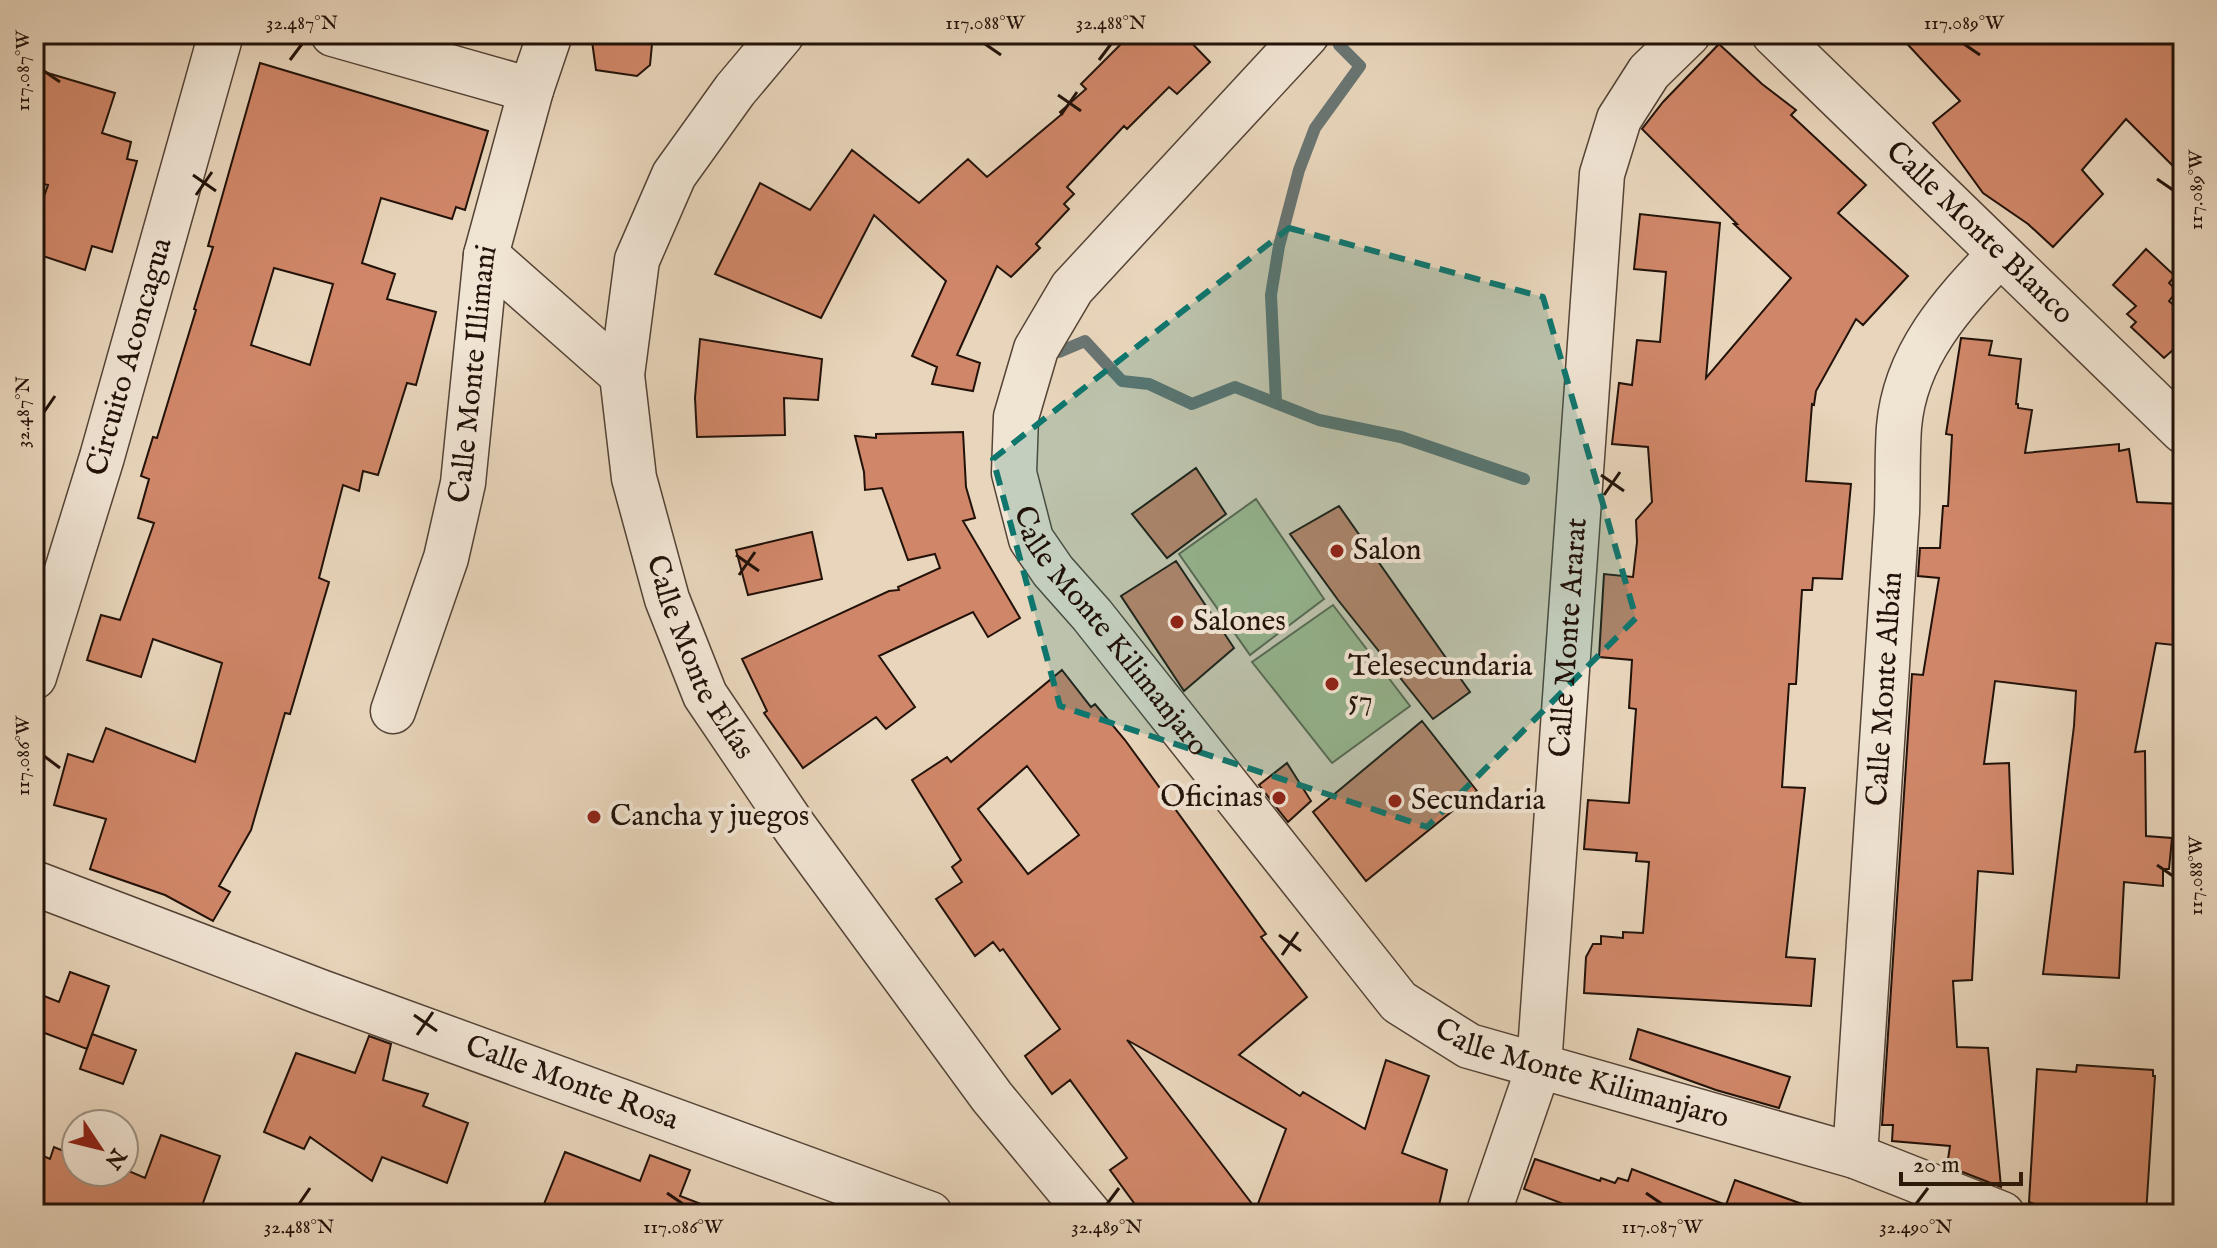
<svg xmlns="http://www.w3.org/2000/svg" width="2217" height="1248" font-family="'IM FELL English',serif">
	<rect width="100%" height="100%" fill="#e8d5bb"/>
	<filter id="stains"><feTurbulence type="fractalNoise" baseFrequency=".0025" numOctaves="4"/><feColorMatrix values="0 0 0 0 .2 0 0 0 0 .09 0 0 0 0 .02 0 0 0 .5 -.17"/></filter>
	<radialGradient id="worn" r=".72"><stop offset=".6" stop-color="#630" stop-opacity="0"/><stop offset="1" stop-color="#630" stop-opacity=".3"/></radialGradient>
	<path fill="#b3be92" stroke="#6a684e" stroke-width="2" d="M1256,499L1324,599L1250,655L1179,554Z
		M1333,605L1410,706L1332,763L1252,662Z"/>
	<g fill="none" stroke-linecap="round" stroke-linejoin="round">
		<path stroke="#697572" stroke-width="12" d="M1059,352L1085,341L1122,381L1149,384L1192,404L1235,387L1319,420L1401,437L1524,479
			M1276,402L1271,295L1279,246L1299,170L1315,128L1360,66L1339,45L1337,34"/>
	</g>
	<path fill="#d08769" stroke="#221209" stroke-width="2" fill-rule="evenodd" d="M591,34H653L650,65L637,76L596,70Z
		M1131,34H1183L1210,62L1177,94L1169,87L1127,129L1124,126L1067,187L1074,194L1064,204L1069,209L1036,244L1040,248L1011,277L997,266L957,355L980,363L973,391L932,384L937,367L912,356L946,281L874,215L821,318L715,274L760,183L810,210L852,150L919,203L968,159L987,177L1062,114L1060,112L1086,89L1081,84Z
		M1898,34H2183V176L2126,119L2082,170L2103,194L2053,247L2028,224L1983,193L1959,160L1933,123L1960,101Z
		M1719,44L1762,84L1796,110L1791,115L1866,185L1838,213L1908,276L1863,325L1856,319L1816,391L1814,405L1812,404L1806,481L1851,484L1842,579L1813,578L1812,590H1802L1796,684H1789L1782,787L1805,788L1786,957L1815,959L1811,1006L1584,993L1586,957L1593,944H1601V936L1623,938V932L1643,933L1649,862L1636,861L1637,853L1584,849L1588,800L1629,803L1636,709L1629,708L1632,660L1599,657L1604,574L1633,577L1637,542L1636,520L1652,502L1648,447L1612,444L1619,383L1632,385L1637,340L1660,342L1666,272L1634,269L1640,214L1720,223L1706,378L1791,278L1734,224H1737L1642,129L1663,102Z
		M260,63L488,131L465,210L456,207L452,219L381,198L362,263L395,274L387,299L436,312L416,385L407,383L378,475L363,471L359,491L343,485L319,578L329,582L290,714L285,713L251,830L219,886L230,892L213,921L165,895L90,869L106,819L54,805L68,754L93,762L106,728L195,762L222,663L153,639L141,677L87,660L101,615L120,620L154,523L138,518L149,479L141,476L153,437L157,438L196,310L194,309L213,247L208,246ZM274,268L333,284L310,365L251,345Z
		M34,69L115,93L102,133L131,142L127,159L137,161L112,252L92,246L85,270L34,253V225L48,185L34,182Z
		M2146,249L2175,276L2169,283L2177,291L2169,301L2183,313V341L2164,358L2131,327L2136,322L2127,314L2136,306L2113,285Z
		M1961,338L1992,341L1989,355L2021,359L2016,404H2018V408L2032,410L2025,453L2119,444V451L2129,449L2137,502L2183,504V646L2156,643L2135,752L2145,751L2146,836L2172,838L2169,869H2163V886L2124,882L2119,978L2043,974L2074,726L2076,691L1995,681L1984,764L2009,763L2013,874L1978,871L1972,980L1953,981L1957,1047L1988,1048L2001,1187L1947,1166L1950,1146L1892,1141L1893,1125H1882L1912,674L1923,675L1939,578L1918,576L1920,548H1940L1943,506H1948L1952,435L1946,434Z
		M700,339L822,359L818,400L784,398L785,435L697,437L695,398Z
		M963,432L966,487L975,518L963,521L1020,618L988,637L973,612L879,656L915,707L886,729L876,717L803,768L764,713L767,711L742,659L889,591L899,590L898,587L940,568L935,554L908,560L882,488L865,490L864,472L855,436L876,438V434Z
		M1196,468L1226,514L1167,558L1132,514Z
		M1339,506L1470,692L1433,719L1338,600L1290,534Z
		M812,532L822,579L748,595L736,550Z
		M1176,561L1234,648L1184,691L1121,596Z
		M1062,670L1091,707L1095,704L1125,740L1266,934L1261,937L1307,997L1239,1055L1300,1096L1303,1092L1365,1129L1386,1060L1429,1076L1402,1153L1447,1170L1437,1214H1142L1110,1170L1127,1158L1070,1080L1052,1094L1025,1056L1060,1029L1003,949L1000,951L993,942L975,956L936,899L962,882L952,867L961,860L912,780L947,757L951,762ZM1027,766L1079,835L1028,874L978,809ZM1127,1040L1286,1129L1256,1209Z
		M1422,721L1477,791L1366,881L1313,812Z
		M1287,763L1311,801L1288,822L1259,785Z
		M70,972L109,986L87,1049L34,1029V992L59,1002Z
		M1638,1029L1790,1077L1779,1108L1716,1090L1630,1059Z
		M92,1034L136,1050L123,1084L80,1069Z
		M369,1036L391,1044L383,1080L428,1094L423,1106L468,1123L447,1183L382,1157L372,1181L310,1137L304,1149L264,1132L296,1053L355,1073Z
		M2077,1065L2153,1070V1076H2155L2146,1214H2061L2029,1202L2037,1069L2076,1072Z
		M161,1135L220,1156L199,1214H34V1152L50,1159L54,1147L76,1156V1172H113L124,1176V1169L145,1178Z
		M565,1152L640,1181L650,1155L690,1170L680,1196L719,1211V1214H540Z
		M1535,1159L1600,1181L1601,1178L1615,1183L1618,1178L1628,1181L1632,1169L1726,1205L1735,1180L1819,1210L1818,1214H1566L1569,1206L1524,1189Z"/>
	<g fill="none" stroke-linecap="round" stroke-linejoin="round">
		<defs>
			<g id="minor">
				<path d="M333,34L531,90"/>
				<path id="s1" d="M782,34L735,90L674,175L637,260L622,375L634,478L667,599L705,695L795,828L992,1097L1089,1214"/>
				<path id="s2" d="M1307,34L1072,288L1036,349L1016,417L1014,473L1031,539L1053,571L1092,615L1399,1002L1469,1046L1855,1156L2002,1214"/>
				<path id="s3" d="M1774,34L2183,431"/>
				<path d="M486,255L622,375"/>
				<path id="s4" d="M393,711L446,558L463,483L486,255L531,90L550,34"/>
				<path id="s5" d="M34,883L318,991L930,1214"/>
				<path id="s6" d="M1855,1156L1897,513C1898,484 1897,455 1899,427C1905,355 1952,304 1999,255"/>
				<path id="s7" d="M1488,1214L1539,1066L1602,174L1619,119L1649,72L1688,34"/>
			</g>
			<g id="tertiary">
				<path id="s8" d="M34,677L102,457L221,34"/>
			</g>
		</defs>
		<use href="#minor" stroke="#544336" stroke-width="47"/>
		<use href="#tertiary" stroke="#544336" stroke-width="47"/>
		<use href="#minor" stroke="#f0e4d3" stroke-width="44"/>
		<use href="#tertiary" stroke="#f0e4d3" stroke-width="44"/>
	</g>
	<path fill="#0f766e" fill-opacity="0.2" stroke="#0f766e" stroke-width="6" stroke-dasharray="16 10" stroke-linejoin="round" d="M1289,228L1543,297L1636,618L1427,827L1060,706L993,459Z"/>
	<path fill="none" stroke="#221209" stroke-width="3" d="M985,44L1001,55M1964,44L1980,55M290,60L302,44M1099,60L1111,44M44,71L60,82M1058,95L1081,111M1061,115L1077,92M193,175L216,191M2157,179L2173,190M196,195L212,172M44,412L55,396M1601,475L1624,491M1604,495L1620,472M736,555L759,571M739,575L755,552M44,756L60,768M2157,865L2173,876M1279,935L1301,951M1282,955L1298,932M414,1015L437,1031M417,1035L433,1012M667,1193L683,1204M1646,1193L1662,1204M299,1204L310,1188M1107,1204L1119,1188M1916,1204L1928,1188"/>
	<g fill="#8f2418" stroke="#f0e4d3" stroke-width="3">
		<circle cx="1337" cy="551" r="8"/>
		<circle cx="1177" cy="622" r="8"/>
		<circle cx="1332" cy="684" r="8"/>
		<circle cx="1279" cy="798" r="8"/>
		<circle cx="1395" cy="801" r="8"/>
		<circle cx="594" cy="817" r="8"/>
	</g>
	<g text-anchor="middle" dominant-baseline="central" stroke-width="8" stroke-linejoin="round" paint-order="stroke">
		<g font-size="30" fill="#221209" stroke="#f0e4d3">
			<text stroke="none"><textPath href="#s3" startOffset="286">Calle Monte Blanco</textPath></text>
			<text stroke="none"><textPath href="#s8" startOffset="334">Circuito Aconcagua</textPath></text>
			<text stroke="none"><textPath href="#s4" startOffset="348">Calle Monte Illimani</textPath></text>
			<text stroke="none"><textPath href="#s2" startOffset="732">Calle Monte Kilimanjaro</textPath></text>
			<text stroke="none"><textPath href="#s7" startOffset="586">Calle Monte Ararat</textPath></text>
			<text stroke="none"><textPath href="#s1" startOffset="682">Calle Monte Elías</textPath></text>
			<text stroke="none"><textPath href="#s6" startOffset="468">Calle Monte Albán</textPath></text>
			<text stroke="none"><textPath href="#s2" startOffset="1402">Calle Monte Kilimanjaro</textPath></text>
			<text stroke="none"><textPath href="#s5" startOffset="574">Calle Monte Rosa</textPath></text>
		</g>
		<g font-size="30" fill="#221209" stroke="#f0e4d3" text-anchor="start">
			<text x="1353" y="551">Salon</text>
			<text x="1193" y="622">Salones</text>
			<text x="1348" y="667">Telesecundaria<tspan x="1348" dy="34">57</tspan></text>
			<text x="1263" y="798" text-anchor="end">Oficinas</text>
			<text x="1411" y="801">Secundaria</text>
			<text x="610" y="817">Cancha y juegos</text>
		</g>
	</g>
	<rect width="2217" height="1248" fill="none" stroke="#e8d5bb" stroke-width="88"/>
	<g transform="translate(100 1148) rotate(125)"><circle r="38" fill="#f0e4d3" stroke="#9e9082" stroke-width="2"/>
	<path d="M0-6L14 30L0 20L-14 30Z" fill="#8f2418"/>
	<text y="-12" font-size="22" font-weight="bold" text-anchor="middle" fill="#221209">N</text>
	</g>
	<path d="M1901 1172v12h120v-12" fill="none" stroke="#221209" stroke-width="4"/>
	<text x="1913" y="1172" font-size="24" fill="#221209" stroke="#f0e4d3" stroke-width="6" paint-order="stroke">20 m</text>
	<rect x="44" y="44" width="2129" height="1160" fill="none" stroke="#221209" stroke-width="3"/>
	<g font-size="20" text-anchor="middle" fill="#221209">
		<text x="302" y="29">32.487°N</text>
		<text x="985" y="29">117.088°W</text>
		<text x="1111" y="29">32.488°N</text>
		<text x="1964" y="29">117.089°W</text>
		<text transform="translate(22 71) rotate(-90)" y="7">117.087°W</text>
		<text transform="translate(2195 190) rotate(-90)" y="7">117.089°W</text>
		<text transform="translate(22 412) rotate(-90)" y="7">32.487°N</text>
		<text transform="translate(22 756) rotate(-90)" y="7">117.086°W</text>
		<text transform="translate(2195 876) rotate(-90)" y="7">117.088°W</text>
		<text x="299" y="1233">32.488°N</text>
		<text x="683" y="1233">117.086°W</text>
		<text x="1107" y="1233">32.489°N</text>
		<text x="1662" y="1233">117.087°W</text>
		<text x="1916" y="1233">32.490°N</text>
	</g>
	<rect width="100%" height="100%" filter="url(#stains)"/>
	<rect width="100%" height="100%" fill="url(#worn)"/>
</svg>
